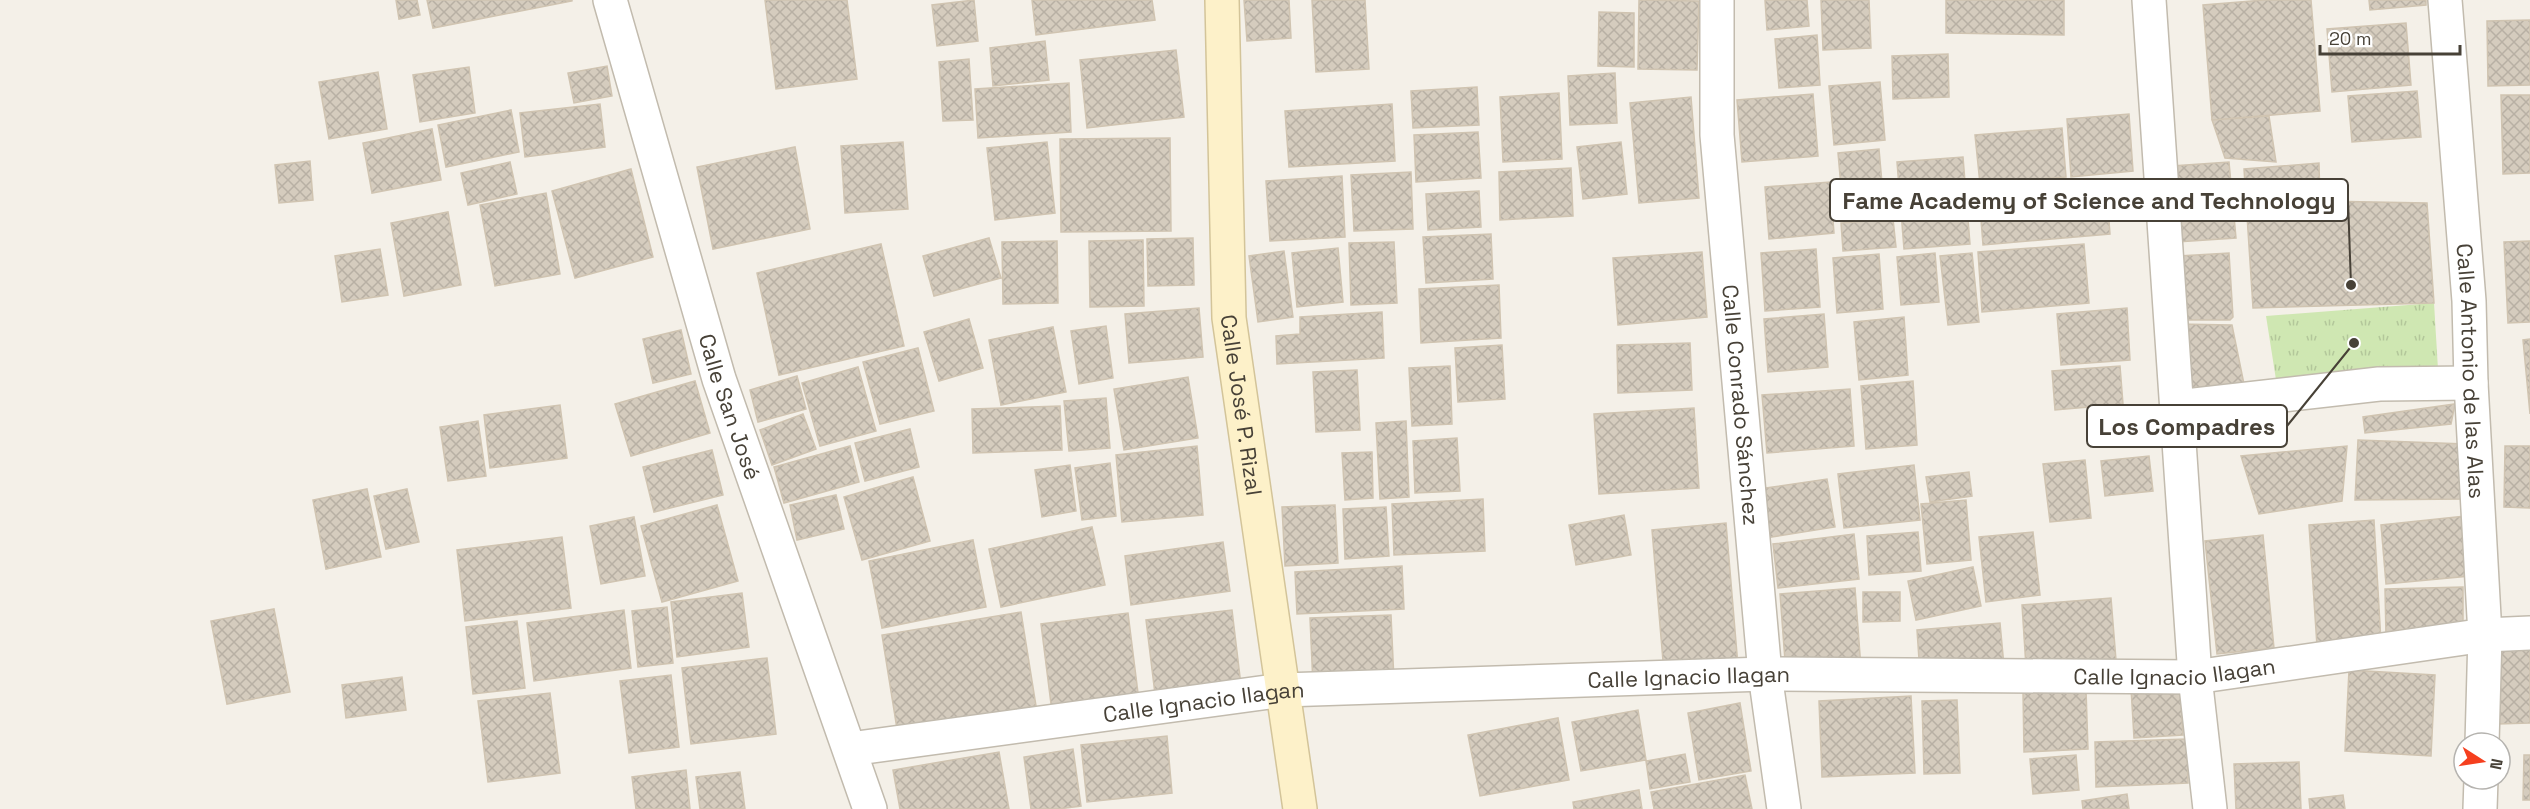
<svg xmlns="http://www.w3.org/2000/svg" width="2530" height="809" font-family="'Space Grotesk',sans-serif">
	<defs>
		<pattern id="grass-tufts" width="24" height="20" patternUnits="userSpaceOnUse" patternTransform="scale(1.5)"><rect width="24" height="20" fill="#cfe7b2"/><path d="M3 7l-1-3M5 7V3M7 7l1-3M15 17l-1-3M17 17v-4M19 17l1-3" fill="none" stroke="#b3c79a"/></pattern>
		<pattern id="building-cross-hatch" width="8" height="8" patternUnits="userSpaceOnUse" patternTransform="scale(1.5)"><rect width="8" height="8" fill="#d5ccbe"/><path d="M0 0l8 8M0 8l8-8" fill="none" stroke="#b8b0a4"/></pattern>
	</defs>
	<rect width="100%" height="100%" fill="#f4f0e8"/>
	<path fill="url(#grass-tufts)" d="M2434,303L2438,369L2277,386L2266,316Z"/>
	<path fill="url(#building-cross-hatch)" stroke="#d0c4b1" stroke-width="1.5" d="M396,0H417L420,15L399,19Z
		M427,0H572V1L433,28Z
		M765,0H847L857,79L776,89Z
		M974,0L978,41L937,46L932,5Z
		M1032,0H1152L1155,20L1036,35Z
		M1244,0H1289L1291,38L1247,41Z
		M1312,0H1365L1369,69L1316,72Z
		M1639,0L1699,1L1697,70L1638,69Z
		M1765,0H1807L1809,26L1767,30Z
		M1821,0H1869L1871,48L1823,50Z
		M1946,0H2064V35L1946,33Z
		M2264,0H2311L2320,111L2212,120L2203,5Z
		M2369,0H2426V5L2370,10Z
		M1599,12L1634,13V67L1598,66Z
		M2530,20V85L2488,86L2487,21Z
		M2406,23L2411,85L2332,92L2327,29Z
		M1817,35L1820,85L1779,88L1775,39Z
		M1045,41L1049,80L993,86L990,48Z
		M1176,50L1184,117L1087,128L1080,60Z
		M1948,54L1949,97L1893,99L1892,56Z
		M969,59L973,120L943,121L939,62Z
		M607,66L612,96L574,103L568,73Z
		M469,67L475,113L420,122L413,75Z
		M378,72L387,129L329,139L319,82Z
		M1615,73L1617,123L1570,125L1568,76Z
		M1880,82L1885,140L1834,145L1829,86Z
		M1069,83L1071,132L978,138L975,89Z
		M1477,87L1479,125L1413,128L1411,91Z
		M2417,91L2421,137L2352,142L2348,96Z
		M1559,93L1562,159L1503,162L1500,97Z
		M1813,94L1818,156L1742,162L1737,100Z
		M2501,95H2530V173L2503,174Z
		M1691,97L1699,198L1639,203L1630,103Z
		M600,104L605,147L525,157L520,113Z
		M1392,104L1395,161L1289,167L1285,111Z
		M511,110L519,152L446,167L438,125Z
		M2129,114L2133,171L2071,177L2067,119Z
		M2269,116L2276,162L2225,158L2212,120Z
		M2062,128L2066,177L1980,184L1975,135Z
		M432,129L441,180L372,193L363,143Z
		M1478,132L1481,178L1416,182L1414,135Z
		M1170,138L1171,231L1061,232L1060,139Z
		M903,142L908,209L845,213L841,146Z
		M1047,142L1055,213L995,220L987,148Z
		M1621,142L1627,194L1583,199L1577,147Z
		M795,147L810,229L713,249L697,167Z
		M1879,149L1885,217L1844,221L1838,153Z
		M1963,157L1970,244L1904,249L1897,162Z
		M310,161L313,200L279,203L275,165Z
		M510,162L517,194L468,205L461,173Z
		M2229,162L2236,238L2177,242L2172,166Z
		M2319,163L2320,201L2427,203L2434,303L2253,308L2244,169Z
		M1571,168L1573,216L1500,220L1499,172Z
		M631,169L653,257L575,278L552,191Z
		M1411,172L1413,229L1354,231L1351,175Z
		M1342,176L1345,237L1270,241L1266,181Z
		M1830,182L1834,233L1769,239L1765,187Z
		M2106,183L2110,234L1983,245L1979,194Z
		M1479,191L1481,227L1428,230L1426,194Z
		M546,193L560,274L495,286L480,205Z
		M448,212L461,285L404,296L391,223Z
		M1893,219L1896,247L1843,251L1841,223Z
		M1491,234L1493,279L1426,283L1423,237Z
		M989,238L1001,278L934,296L923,256Z
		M1193,238L1194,285L1148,286L1147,239Z
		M1143,240L1144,306L1090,307L1089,241Z
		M1057,241L1058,303L1003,304L1002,242Z
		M2530,241V322L2508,323L2504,242Z
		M1394,242L1397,303L1351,305L1349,243Z
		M881,244L904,346L779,375L757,273Z
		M2084,244L2089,303L1982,312L1978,252Z
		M1338,248L1343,302L1297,307L1292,253Z
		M380,249L388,295L342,302L335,256Z
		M1816,249L1820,307L1765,311L1761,253Z
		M1284,251L1293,317L1258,322L1249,256Z
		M1702,252L1707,317L1618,325L1613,258Z
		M1935,253L1939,302L1901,305L1897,257Z
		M1972,253L1979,322L1948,325L1940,256Z
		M2229,253L2233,317L2230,320H2180L2179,256Z
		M1879,254L1883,309L1837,313L1833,258Z
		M1499,285L1501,338L1421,343L1419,289Z
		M1199,308L1203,357L1129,363L1125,314Z
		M2127,308L2130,360L2061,365L2057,314Z
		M1382,312L1384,358L1277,364L1276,336L1300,334V317Z
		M1824,314L1828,367L1768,372L1764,319Z
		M1904,317L1908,375L1859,380L1854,322Z
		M969,319L983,368L939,381L924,332Z
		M2178,324L2232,325L2245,389L2186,404Z
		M1106,326L1113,378L1079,384L1071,331Z
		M1053,327L1066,392L1001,405L989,340Z
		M681,330L691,374L653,383L643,339Z
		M2530,339V414L2523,340Z
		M1690,343L1692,390L1618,393L1617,345Z
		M1502,345L1505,399L1458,402L1455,348Z
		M918,348L934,411L880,424L863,362Z
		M1450,366L1452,424L1412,426L1409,368Z
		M2120,366L2123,404L2055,410L2052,371Z
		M858,367L876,431L820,446L802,383Z
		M1357,370L1360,430L1316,432L1313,372Z
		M797,376L806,409L758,422L750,390Z
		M1188,377L1198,438L1124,450L1114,389Z
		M695,381L710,433L631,456L615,404Z
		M1913,381L1917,445L1866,449L1861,386Z
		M1850,389L1854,446L1767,453L1762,395Z
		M1106,398L1110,448L1069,451L1064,401Z
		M2455,404L2451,424L2365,433L2363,417Z
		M560,405L567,458L490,468L484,415Z
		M1060,406L1062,450L973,453L972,409Z
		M1694,408L1699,488L1599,494L1594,414Z
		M803,414L816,449L772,465L760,430Z
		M478,421L486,476L448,481L440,427Z
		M1406,421L1409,497L1380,499L1376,423Z
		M910,429L919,467L865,481L855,443Z
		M1457,438L1460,491L1415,493L1413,441Z
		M2358,440L2465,444L2466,499L2355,500Z
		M850,446L859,482L784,503L774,467Z
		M1197,446L1203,515L1122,522L1116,455Z
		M2347,446L2342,501L2259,514L2241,456Z
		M2505,446H2530V508L2504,507Z
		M712,450L723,495L654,512L643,467Z
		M1372,452L1373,498L1345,500L1342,453Z
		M2149,456L2153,491L2105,496L2101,461Z
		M2085,460L2091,518L2050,522L2043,464Z
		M1110,463L1116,516L1082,520L1075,468Z
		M1070,465L1076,511L1042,517L1035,470Z
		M1914,465L1920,520L1844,528L1838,474Z
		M1969,472L1972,496L1930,502L1926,477Z
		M913,477L930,541L862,560L844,497Z
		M1827,479L1835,527L1766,538L1759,489Z
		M367,489L381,557L326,569L313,500Z
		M407,489L419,542L386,549L374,496Z
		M836,495L844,529L797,540L790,505Z
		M1483,499L1485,551L1394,555L1392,504Z
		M1966,500L1971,560L1927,564L1921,504Z
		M717,505L738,581L662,602L641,526Z
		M1335,505L1338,563L1285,566L1282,507Z
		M1386,507L1389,556L1345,559L1343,509Z
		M1624,515L1631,555L1576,565L1569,525Z
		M2465,516L2470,576L2386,584L2381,525Z
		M634,517L645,576L601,584L590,526Z
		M2374,520L2381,642L2317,646L2309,525Z
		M1726,523L1738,666L1664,673L1652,530Z
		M1092,527L1105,585L1001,607L989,549Z
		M1918,532L1921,571L1869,575L1867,536Z
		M2033,532L2040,595L1986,602L1979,537Z
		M1854,534L1859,579L1778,588L1773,544Z
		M2263,535L2274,648L2217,654L2205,541Z
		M562,537L571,608L465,621L457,550Z
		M973,540L986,607L882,628L869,561Z
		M1223,542L1230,591L1131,605L1125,556Z
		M1402,566L1404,609L1297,614L1295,572Z
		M1973,567L1981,606L1916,620L1908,581Z
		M2463,587V635L2386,636L2385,589Z
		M1855,588L1861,668L1786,674L1780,594Z
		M1863,592H1900V621L1863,622Z
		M742,593L749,647L677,657L671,602Z
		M2111,598L2116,660L2026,667L2022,605Z
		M667,607L673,663L638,667L632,611Z
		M274,609L290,692L227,704L211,621Z
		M624,610L631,668L534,681L527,623Z
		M1232,610L1241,685L1155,694L1146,620Z
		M1021,612L1036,706L897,729L882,635Z
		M1128,613L1140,709L1053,720L1041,624Z
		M1391,615L1394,681L1313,685L1310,618Z
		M517,621L525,688L473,694L466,627Z
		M2000,623L2004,666L1920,674L1917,630Z
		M2497,645H2530V723L2498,724Z
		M767,658L776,734L691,744L682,668Z
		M2349,670L2435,675L2431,756L2345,751Z
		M671,675L679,747L629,753L620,681Z
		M402,677L406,710L346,718L342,685Z
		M2180,685L2183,735L2134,738L2131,688Z
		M2086,690L2088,749L2024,752L2023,692Z
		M550,693L560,773L488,782L478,701Z
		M1911,696L1915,773L1822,777L1819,701Z
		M1957,700L1960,773L1924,774L1922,701Z
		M1740,703L1751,771L1699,780L1688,713Z
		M1638,710L1646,760L1581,771L1572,722Z
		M1558,718L1569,780L1480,796L1468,735Z
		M1167,736L1172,793L1087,802L1081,745Z
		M2187,739L2188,783L2096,787L2095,742Z
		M1073,749L1081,806L1058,809H1031L1024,757Z
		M999,752L1009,809H900L893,770Z
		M1685,754L1690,782L1650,789L1646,761Z
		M2076,755L2079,790L2033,794L2030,759Z
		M2524,755H2530V800H2523Z
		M2299,762L2301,809H2236L2234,764Z
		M686,770L690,809H636L632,777Z
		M740,772L745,809H700L696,777Z
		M1745,775L1752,809H1654L1651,792Z
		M1639,790L1642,809H1574L1573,802Z
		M2127,794L2129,809H2083L2082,801Z
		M2343,795L2345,809H2310L2309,799Z"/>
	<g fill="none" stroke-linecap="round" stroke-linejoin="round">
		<defs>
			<g id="minor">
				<path id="s1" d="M1717,0V135L1765,674L1784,809"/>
				<path d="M2149,0L2195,677L2210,809"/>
				<path d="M2177,407L2379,384L2471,383"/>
				<path id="s2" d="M850,749L1283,690L1765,674L2195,677L2485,635L2530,633"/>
			</g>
			<g id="tertiary">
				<path id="s3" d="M610,0L719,379L870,809"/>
				<path id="s4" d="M2445,0L2469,301L2471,383L2485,635L2482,743"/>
				<path d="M2480,809L2481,779"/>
			</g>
			<g id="secondary">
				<path id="s5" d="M1222,0L1229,318L1300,809"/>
			</g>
		</defs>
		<use href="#minor" stroke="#c2bbae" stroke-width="36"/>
		<use href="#tertiary" stroke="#c2bbae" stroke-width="36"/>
		<use href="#secondary" stroke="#d3c499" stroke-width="36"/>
		<use href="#minor" stroke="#fff" stroke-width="33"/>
		<use href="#tertiary" stroke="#fff" stroke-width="33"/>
		<use href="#secondary" stroke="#fdf1c9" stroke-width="33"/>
	</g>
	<g text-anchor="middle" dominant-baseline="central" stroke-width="4.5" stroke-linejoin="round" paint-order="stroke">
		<g font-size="22" fill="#474137" stroke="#fff">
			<text stroke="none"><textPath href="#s4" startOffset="372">Calle Antonio de las Alas</textPath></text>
			<text stroke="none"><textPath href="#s1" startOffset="406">Calle Conrado Sánchez</textPath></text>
			<text stroke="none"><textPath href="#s5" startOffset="406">Calle José P. Rizal</textPath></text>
			<text stroke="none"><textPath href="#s3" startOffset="424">Calle San José</textPath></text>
			<text stroke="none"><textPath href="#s2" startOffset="1329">Calle Ignacio Ilagan</textPath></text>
			<text stroke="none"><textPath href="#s2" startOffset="843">Calle Ignacio Ilagan</textPath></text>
			<text stroke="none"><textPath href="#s2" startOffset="357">Calle Ignacio Ilagan</textPath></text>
		</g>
	</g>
	<path fill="none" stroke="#474137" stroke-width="2" d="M2351 285L2348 200M2354 343L2287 426"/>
	<g fill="#474137" stroke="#fff" stroke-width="2">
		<circle cx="2351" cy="285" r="6"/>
		<circle cx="2354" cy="343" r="6"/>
	</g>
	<g fill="#fff" stroke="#474137" stroke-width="2">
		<rect x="1830" y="179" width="518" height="42" rx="6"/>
		<rect x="2087" y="405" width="200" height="42" rx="6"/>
	</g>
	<g font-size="24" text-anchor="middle" font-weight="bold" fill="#474137">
		<text x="2089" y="209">Fame Academy of Science and Technology</text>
		<text x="2187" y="435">Los Compadres</text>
	</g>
	<g transform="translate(2482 761) rotate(102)"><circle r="28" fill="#ffffff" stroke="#b5b3af" stroke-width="1.5"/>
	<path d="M0-4.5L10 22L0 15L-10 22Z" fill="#f53f1e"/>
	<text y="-9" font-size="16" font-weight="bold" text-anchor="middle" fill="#474137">N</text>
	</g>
	<path d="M2320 45v9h140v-9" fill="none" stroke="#474137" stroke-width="3"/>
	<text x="2329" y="45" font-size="18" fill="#474137" stroke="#ffffff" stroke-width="4.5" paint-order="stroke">20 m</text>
</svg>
